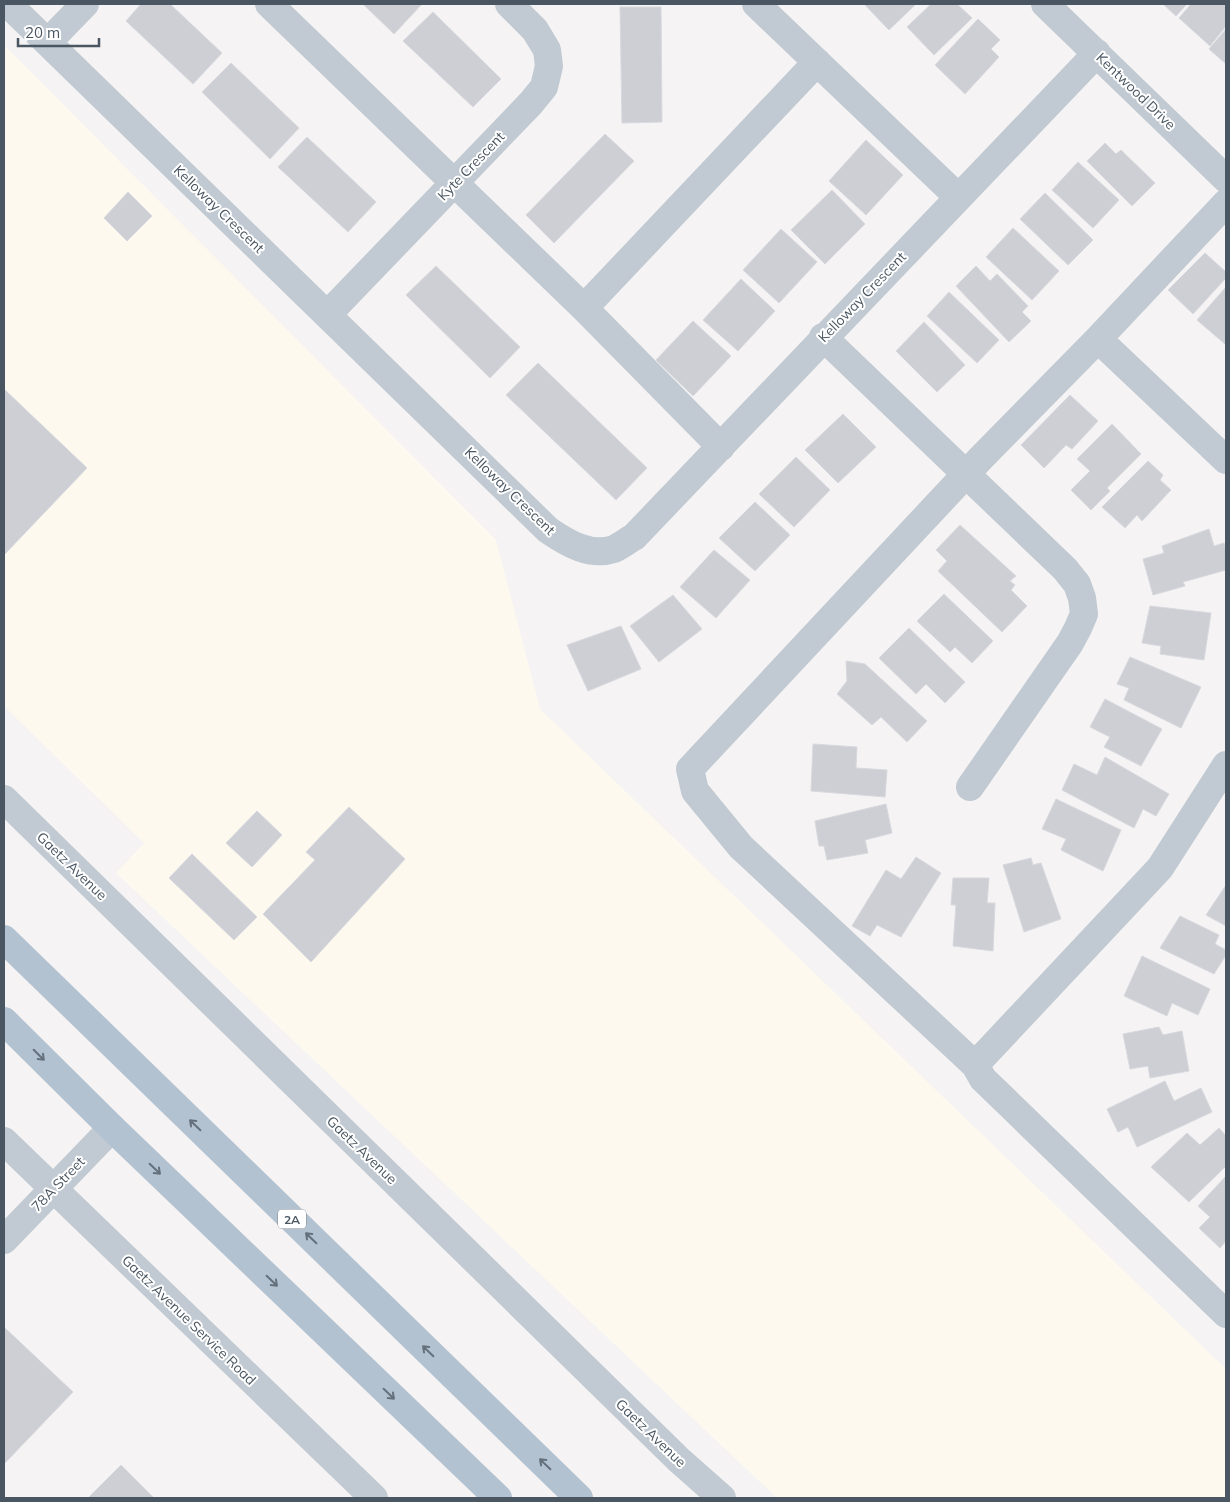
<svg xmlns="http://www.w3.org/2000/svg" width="1230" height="1502" font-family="Mulish,sans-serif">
	<rect width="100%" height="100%" fill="#f5f3f3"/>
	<path fill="#fdf9ef" d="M4,45L496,540L540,709L1226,1369V1498H777L116,873L144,843L4,706Z"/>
	<path fill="#cdcfd5" stroke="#d7d9de" d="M141,4H170L222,53L193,84L126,21Z
		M363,4H422L394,34Z
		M864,4H916L889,30Z
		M931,4H957L972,18L934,55L907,27Z
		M1163,4H1187L1176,16Z
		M1191,4H1226V26L1210,46L1179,18Z
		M620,7H661L662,122L622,123Z
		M433,12L501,79L473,107L403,41Z
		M978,19L1000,40L991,49L999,57L965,94L935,65Z
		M1226,29V64L1209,49Z
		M231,63L299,128L270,159L202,92Z
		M605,134L634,161L554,243L526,215Z
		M307,137L376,202L348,232L278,167Z
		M866,140L903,175L866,215L829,181Z
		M1105,143L1116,154L1121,150L1155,183L1132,206L1087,161Z
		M1078,162L1119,200L1093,228L1052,190Z
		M832,190L865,224L825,264L791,230Z
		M128,192L152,216L127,241L104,218Z
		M1045,193L1093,240L1068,265L1020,219Z
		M1013,228L1059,271L1032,300L986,257Z
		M781,229L817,262L779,303L743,270Z
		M1205,253L1226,272V278L1193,314L1168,290Z
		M436,266L520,347L490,378L406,295Z
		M976,266L990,281L997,274L1028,306L1022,312L1031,321L1009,342L956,286Z
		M741,279L775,311L738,351L703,320Z
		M1226,287V345L1197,320Z
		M949,292L999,340L977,363L927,316Z
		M693,321L731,356L693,396L656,360Z
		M924,322L965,365L937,392L896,351Z
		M538,363L647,468L616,500L506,395Z
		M4,389L87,468L4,555Z
		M1070,395L1098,421L1072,449L1066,445L1044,468L1021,445Z
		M843,414L876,447L838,483L805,450Z
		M1112,424L1141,454L1107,488L1110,491L1091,510L1071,490L1090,471L1077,459Z
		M796,457L830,490L794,527L759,494Z
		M1148,461L1163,475L1160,480L1171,490L1142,521L1137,515L1125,528L1102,507Z
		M755,502L790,535L755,571L719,538Z
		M960,525L1016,576L1010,581L1015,585L1011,590L1027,606L1002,632L938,571L947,561L936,550Z
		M1209,529L1214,546L1224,543L1226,551V570L1183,582L1185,586L1153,595L1143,559L1164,553L1162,546Z
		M714,550L750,580L716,618L680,587Z
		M944,594L993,641L972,663L955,647L950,652L917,621Z
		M673,595L702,629L659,662L630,626Z
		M1150,606L1211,613L1204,660L1160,654L1161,646L1142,643Z
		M621,626L641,669L588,691L567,645Z
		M909,628L965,682L945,703L926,684L916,694L879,658Z
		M1130,657L1201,687L1181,728L1124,700L1129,688L1117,684Z
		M846,661L865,664L927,721L907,742L881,717L872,725L837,694L847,681Z
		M1105,699L1162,729L1141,766L1104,747L1110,737L1090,727Z
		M813,744L857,747L856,768L887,770L885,797L811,791Z
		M1105,757L1169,794L1156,816L1143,809L1134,828L1062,790L1074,764L1097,775Z
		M1056,799L1121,830L1103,871L1061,850L1066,839L1042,829Z
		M886,804L892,833L865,840L868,853L827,860L824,846H819L815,821Z
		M349,807L405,859L311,962L263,914L315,860L306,852Z
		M257,811L282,835L252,867L226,843Z
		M192,854L257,917L234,940L169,878Z
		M916,857L941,873L901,937L877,925L870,936L852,926L886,870L901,879Z
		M1031,858L1033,865L1041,863L1061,919L1024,932L1003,865Z
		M953,878H989L987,903H995L993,951L953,946L956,905H951Z
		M1226,885V926L1206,915Z
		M1180,916L1219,935L1215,944L1226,950V955L1214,974L1160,948Z
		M1142,956L1210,989L1198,1015L1172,1003L1167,1016L1124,996Z
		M1159,1027L1163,1035L1182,1031L1189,1071L1150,1078L1148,1066L1130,1069L1123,1034Z
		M1165,1081L1174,1101L1201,1088L1212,1112L1137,1147L1128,1127L1118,1132L1107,1109Z
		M1219,1128L1226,1136V1166L1189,1202L1151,1167L1187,1133L1200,1145Z
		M1226,1176V1241L1220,1248L1199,1228L1210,1217L1198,1206Z
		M4,1327L73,1392L4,1464Z
		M121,1465L154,1498H88Z"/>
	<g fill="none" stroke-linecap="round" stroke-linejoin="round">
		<path stroke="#c1cad2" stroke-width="28" d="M8,4L548,530C567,543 590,557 614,549C621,546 628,540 634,537L1097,53
			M269,4L584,308L721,447
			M756,4L958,197
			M1045,4L1226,179
			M48,42L85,4
			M584,308L817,62
			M328,314L531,103L544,87L549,66L547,50L535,30L509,4
			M823,337L1065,569L1077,584L1082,598L1084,614L1078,628L1070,643L970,787
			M1098,339L1226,203
			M1226,460L1098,339L981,458L690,769L695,791L741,847L975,1065L983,1079L1226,1314
			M4,799L679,1460L722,1498
			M975,1065L1160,868L1226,765
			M4,1141L374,1498
			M4,1240L112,1128"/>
		<path stroke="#b3c2d1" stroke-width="28" d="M4,939L579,1498
			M4,1021L112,1128L498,1498"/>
	</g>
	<defs><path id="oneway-shaft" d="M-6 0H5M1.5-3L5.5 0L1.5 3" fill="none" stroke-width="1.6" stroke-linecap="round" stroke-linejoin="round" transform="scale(1.25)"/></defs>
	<g stroke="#64717d">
		<use href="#oneway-shaft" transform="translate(39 1055) rotate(45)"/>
		<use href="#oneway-shaft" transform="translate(195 1125) rotate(-136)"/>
		<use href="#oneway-shaft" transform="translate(155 1169) rotate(44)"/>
		<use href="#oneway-shaft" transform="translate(311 1238) rotate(-136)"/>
		<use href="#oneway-shaft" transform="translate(272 1281) rotate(44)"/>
		<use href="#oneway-shaft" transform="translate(428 1351) rotate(-136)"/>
		<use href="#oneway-shaft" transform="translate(389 1394) rotate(44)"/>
		<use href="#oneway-shaft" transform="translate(545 1464) rotate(-136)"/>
	</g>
	<g text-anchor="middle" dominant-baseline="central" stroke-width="4" stroke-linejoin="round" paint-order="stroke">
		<rect fill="#fff" stroke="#808990" stroke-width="1" x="278" y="1209.5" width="28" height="19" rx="4"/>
		<g font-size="12" font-weight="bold" fill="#4a5661">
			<text x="292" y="1219">2A</text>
		</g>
		<g font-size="14" fill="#4a5661" stroke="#fff">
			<text transform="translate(1136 91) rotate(44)">Kentwood Drive</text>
			<text transform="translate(471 166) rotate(-46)">Kyte Crescent</text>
			<text transform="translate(219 209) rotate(44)">Kelloway Crescent</text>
			<text transform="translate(862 297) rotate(-46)">Kelloway Crescent</text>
			<text transform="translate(510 491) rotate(44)">Kelloway Crescent</text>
			<text transform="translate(72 866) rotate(44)">Gaetz Avenue</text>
			<text transform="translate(362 1150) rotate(44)">Gaetz Avenue</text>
			<text transform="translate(58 1184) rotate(-46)">78A Street</text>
			<text transform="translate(189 1320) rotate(44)">Gaetz Avenue Service Road</text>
			<text transform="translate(651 1433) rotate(44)">Gaetz Avenue</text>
		</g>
	</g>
	<rect width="1230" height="1502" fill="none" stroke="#4a5661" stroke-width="10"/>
	<path d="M18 38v8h81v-8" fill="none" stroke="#4a5661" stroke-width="2.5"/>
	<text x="25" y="38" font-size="15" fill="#4a5661" stroke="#ffffff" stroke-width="4" paint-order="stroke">20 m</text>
</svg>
